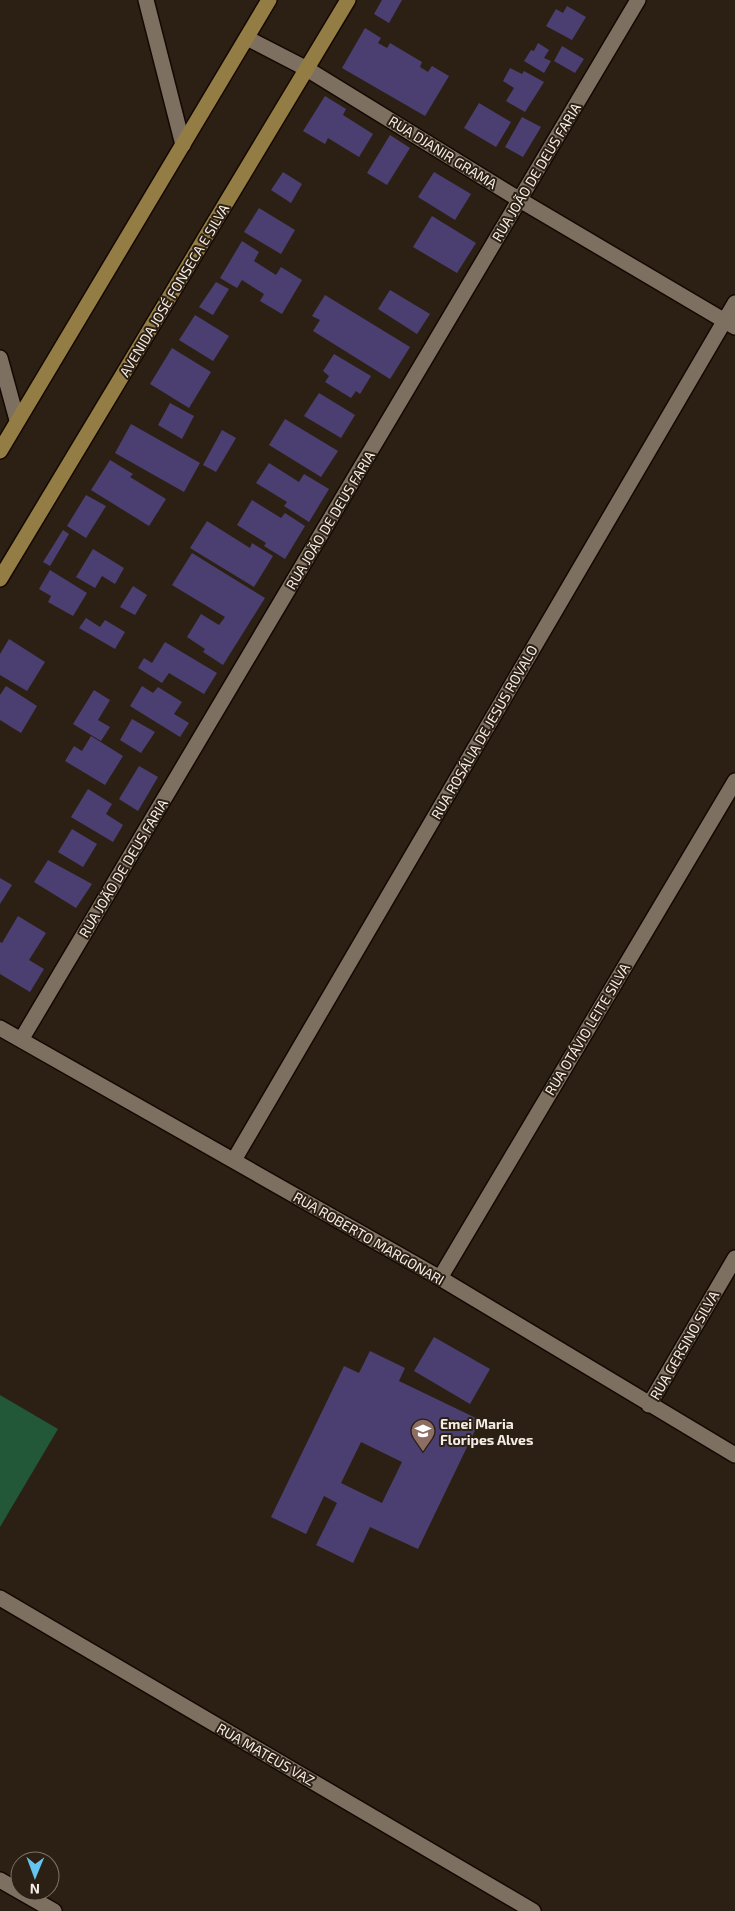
<svg xmlns="http://www.w3.org/2000/svg" width="735" height="1911" font-family="'Exo 2',sans-serif">
	<rect width="100%" height="100%" fill="#2c2014"/>
	<path fill="#225738" d="M0,1395L58,1429L0,1527Z"/>
	<path fill="#4b3f71" fill-rule="evenodd" d="M382,0H402L389,23L374,14Z
		M567,6L586,17L572,40L546,26L556,9L563,13Z
		M365,28L381,38L378,43L387,48L390,43L422,62L420,67L428,72L432,66L449,76L425,116L342,68Z
		M538,43L549,50L544,58L551,61L544,73L524,61L531,50L534,51Z
		M562,46L584,59L575,73L554,61Z
		M510,68L522,74L524,71L544,82L525,112L506,101L514,88L503,81Z
		M325,96L346,109L343,115L373,134L359,157L328,138L325,144L303,131Z
		M479,103L511,122L496,147L464,128Z
		M522,117L541,127L523,157L505,147Z
		M390,135L410,148L387,185L367,173Z
		M283,172L302,184L291,203L271,190Z
		M434,172L471,194L455,220L418,197Z
		M259,208L295,230L281,254L244,232Z
		M432,216L476,243L457,273L413,247Z
		M242,241L259,252L254,261L276,275L281,267L302,280L282,314L260,301L264,294L242,280L237,288L220,278Z
		M216,282L229,289L213,315L199,307Z
		M390,290L430,314L417,334L378,309Z
		M325,295L410,347L390,379L313,331L320,320L312,316Z
		M195,315L229,336L213,361L179,340Z
		M172,348L211,372L189,408L150,384Z
		M334,354L371,376L360,394L356,391L351,398L325,382L329,376L323,371Z
		M319,393L355,415L341,438L304,416Z
		M170,403L194,416L182,439L158,425Z
		M285,419L338,451L321,477L269,445Z
		M131,424L200,463L184,492L115,453Z
		M222,430L236,438L216,472L203,465Z
		M110,460L133,474L130,477L166,499L149,526L91,490Z
		M269,463L299,482L304,474L329,489L309,522L284,506L287,502L256,483Z
		M86,495L106,506L86,538L67,526Z
		M252,500L281,518L285,513L305,526L285,559L264,546L266,543L237,525Z
		M207,521L250,548L252,543L273,556L254,587L190,548Z
		M63,530L69,534L50,566L43,562Z
		M93,549L124,568L115,584L102,576L95,588L76,577Z
		M192,553L265,598L223,665L203,652L205,649L187,637L201,614L219,625L225,617L172,585Z
		M50,570L87,593L73,616L48,602L51,596L39,589Z
		M133,586L147,595L135,615L120,607Z
		M86,618L100,627L105,620L125,632L115,649L79,628Z
		M9,639L45,662L27,691L0,675V654Z
		M165,642L217,673L204,694L169,673L162,683L138,668L144,658L152,663Z
		M6,686L37,706L21,733L0,720V695Z
		M142,686L153,693L158,687L182,702L174,714L189,723L180,737L130,706Z
		M94,690L110,700L98,720L110,727L101,741L73,724Z
		M132,719L155,732L141,753L120,740Z
		M91,736L123,756L105,785L65,761L74,746L82,751Z
		M139,766L158,777L138,811L119,799Z
		M88,789L112,804L106,814L123,825L113,842L71,817Z
		M72,829L97,844L83,867L58,852Z
		M48,860L92,884L76,908L34,882Z
		M0,878L12,885L0,904Z
		M18,916L46,933L29,960L44,969L30,992L0,974V942L2,943Z
		M434,1337L490,1369L470,1404L414,1371Z
		M370,1351L405,1368L399,1381L480,1420L418,1549L370,1527L353,1563L316,1545L337,1503L324,1496L306,1534L271,1517L344,1366L359,1373ZM361,1442L402,1462L382,1503L341,1483Z"/>
	<g fill="none" stroke-linecap="round" stroke-linejoin="round">
		<defs>
			<path id="street" d="M146,0L183,145
				M247,38L307,69L520,200L735,327
				M0,358L17,420
				M0,1028L440,1278L735,1455
				M21,1040L638,0
				M234,1160L735,303
				M440,1278L735,781
				M649,1405L735,1258
				M0,1598L533,1911
				M0,1880L54,1911"/>
			<path id="secondary" d="M0,451L269,0
				M0,579L348,0"/>
		</defs>
		<use href="#street" stroke="#140902" stroke-width="18"/>
		<use href="#secondary" stroke="#140902" stroke-width="18"/>
		<use href="#street" stroke="#7e7061" stroke-width="15"/>
		<use href="#secondary" stroke="#947d44" stroke-width="15"/>
	</g>
	<defs>
		<symbol id="school-pin" viewBox="-11 -11 22 30"><path d="M0 17L-7.5 6A9.5 9.5 0 1 1 7.5 6Z" fill="#8d6e63" stroke="#2c2014"/><path d="M0-5L7-2L0 1L-7-2ZM-4 1L0 2.5L4 1V4Q0 6-4 4Z" fill="#fff"/></symbol>
	</defs>
	<g fill-rule="evenodd">
		<use href="#school-pin" x="409" y="1417" width="28" height="38"/>
	</g>
	<g text-anchor="middle" dominant-baseline="central" stroke-width="4" stroke-linejoin="round" paint-order="stroke">
		<g font-size="14" fill="#f5ede5" stroke="#2c2014">
			<text transform="translate(443 152) rotate(32)">RUA DJANIR GRAMA</text>
			<text transform="translate(536 172) rotate(-59)">RUA JOÃO DE DEUS FARIA</text>
			<text transform="translate(174 290) rotate(-59)">AVENIDA JOSÉ FONSECA E SILVA</text>
			<text transform="translate(330 520) rotate(-59)">RUA JOÃO DE DEUS FARIA</text>
			<text transform="translate(484 732) rotate(-60)">RUA ROSÁLIA DE JESUS ROVALO</text>
			<text transform="translate(123 868) rotate(-59)">RUA JOÃO DE DEUS FARIA</text>
			<text transform="translate(587 1029) rotate(-59)">RUA OTÁVIO LEITE SILVA</text>
			<text transform="translate(369 1238) rotate(30)">RUA ROBERTO MARGONARI</text>
			<text transform="translate(684 1345) rotate(-60)">RUA GERSINO SILVA</text>
			<text transform="translate(266 1754) rotate(30)">RUA MATEUS VAZ</text>
		</g>
		<g font-size="14" font-weight="bold" fill="#f5ede5" stroke="#2c2014" text-anchor="start">
			<text x="440" y="1423">Emei Maria<tspan x="440" dy="16">Floripes Alves</tspan></text>
		</g>
	</g>
	<g transform="translate(35 1876) rotate(181)"><circle r="24" fill="#2c2014" stroke="#7c7268"/>
	<path d="M0-4L9 19L0 12L-9 19Z" fill="#65c5ee"/>
	<text y="-8" font-size="14" font-weight="bold" text-anchor="middle" fill="#f5ede5">N</text>
	</g>
</svg>
